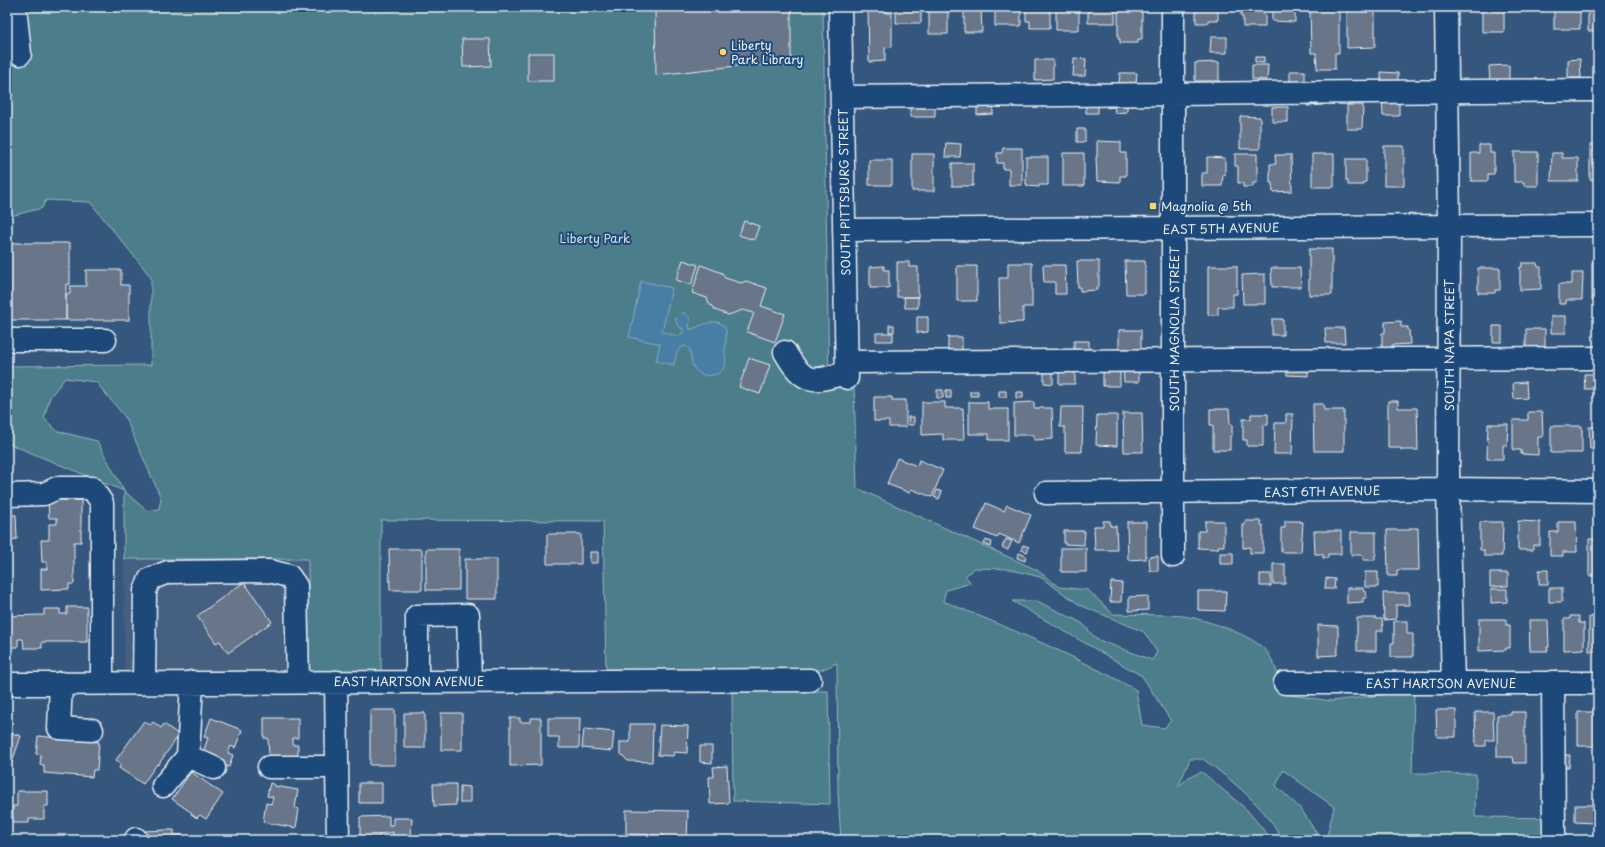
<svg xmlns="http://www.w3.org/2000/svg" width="1605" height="847" font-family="'Playpen Sans',sans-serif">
	<rect width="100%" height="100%" fill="#35577e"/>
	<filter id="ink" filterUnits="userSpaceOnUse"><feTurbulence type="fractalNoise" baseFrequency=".025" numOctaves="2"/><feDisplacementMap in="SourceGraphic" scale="8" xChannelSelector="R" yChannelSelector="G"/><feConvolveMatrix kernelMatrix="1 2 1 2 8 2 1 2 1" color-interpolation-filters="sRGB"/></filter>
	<g filter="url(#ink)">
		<path fill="#456081" d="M124,559H308L309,671H125Z"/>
		<path fill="#4b7d8a" stroke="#9ab7c1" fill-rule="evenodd" d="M7,7H823L829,385H854L857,488L1037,570L1059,587L1088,590L1113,614C1136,615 1160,614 1183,616C1204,619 1254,635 1267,652C1276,664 1279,680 1284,694L1331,701L1390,694H1414L1412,773L1476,774L1475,817L1562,818V840H1326L1334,807L1283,770L1276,786L1301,809L1321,840H1283C1265,807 1233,781 1203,759H1190L1178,787L1189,777L1202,772L1247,810L1272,840H841L838,792L837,663L821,670L606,671L603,521L381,520V671H309L308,559H124V491L7,443V366L151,365V277L90,202L46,200L42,208L7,217ZM65,378L96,382L125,417L161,498L159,509L147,511L124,491L97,441L57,431L44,418L50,397ZM975,568L1008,569L1040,577L1080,605L1144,632L1157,652L1152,660L1096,639L1082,623L1037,601H1012L1142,676L1171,721L1164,728L1142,725L1136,690C1074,655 1009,628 943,601L946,590L971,583L965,576Z
			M732,691H828L830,804L733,801Z"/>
		<path fill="#487ea4" stroke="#88acc6" d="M641,281L672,288L662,332L678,336L684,332L682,328C677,327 676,323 676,318L681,313H685L690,319L689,325L690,330C698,327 708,321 717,322C731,325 725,341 725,351C725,357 727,363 723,369C716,378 700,378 694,368C691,363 691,356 690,350L686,346C676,347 676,357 674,365L656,361L660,344L629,337Z"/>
		<path fill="#697588" stroke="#e8f1f8" d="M655,7H791V65H745L656,75Z
			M868,7H886V13H892V47L885,48V61L869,62Z
			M896,7H921V23H896Z
			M929,7H948V34H929Z
			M964,7H981L982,32H964Z
			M995,7H1021V26H995Z
			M1026,7H1050V28H1030V21H1026Z
			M1056,7H1079V30H1056Z
			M1088,7H1115V23H1088Z
			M1118,7H1142V39H1138V43H1120V39H1118Z
			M1196,7H1218V20H1208V23H1196Z
			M1241,7H1263V14H1265V27H1243V17H1241Z
			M1272,7H1295V22L1272,21Z
			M1310,7H1339V53H1335V69H1317L1316,53H1311Z
			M1347,7H1375V47L1347,48Z
			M1379,7H1407V10H1387V8Z
			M1482,7H1504V32H1482Z
			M1554,7H1580V29H1554Z
			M1588,7H1598V31H1588Z
			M1211,37H1227V53H1210Z
			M462,39H490L491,66L463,67Z
			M528,53H554V81H528Z
			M1255,57H1264V63L1255,62Z
			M1074,58L1086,59L1085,76H1073Z
			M1580,59L1581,78H1568V60Z
			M1035,60H1053V79L1035,80Z
			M1219,62V81H1195V63Z
			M1252,65H1268L1267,80L1252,79Z
			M1509,65V81H1490L1489,66Z
			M1290,71H1305V82H1290Z
			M1381,72L1398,73V82H1381Z
			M1120,73H1137L1136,84L1119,83Z
			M1307,94H1323V105L1307,106Z
			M1136,95V106H1127V112L1115,113L1114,107L1107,108V96Z
			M1382,95H1399V116H1383Z
			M993,99V114L977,115V100Z
			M1086,99H1098V113H1086Z
			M910,102H935V117H910Z
			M1347,105H1363L1362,129H1347Z
			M1272,107H1288V122H1272Z
			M1240,116L1260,117V149H1240Z
			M1077,129H1085V142H1077Z
			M1596,136H1598V180H1590V145H1596Z
			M1097,141L1121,142V153H1126V176H1120V182L1097,181L1096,157H1097Z
			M946,143L961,144L960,157H945Z
			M1479,145H1490V153H1494V174H1488V181H1471V153H1479Z
			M1384,146H1404V186H1384Z
			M1003,148H1022V185H1009V169H1003V163H997V153H1002Z
			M1514,152H1538V186H1524V182H1514Z
			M1063,153H1084V186H1063Z
			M1552,153H1562V158H1578V181H1551Z
			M912,154H934V191H912Z
			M1235,154H1257V183H1253V187H1243V183H1238V166H1235Z
			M1312,154H1334V187H1312Z
			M1275,155H1291L1292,191L1273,192L1272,183H1270V164H1276Z
			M1026,157H1048V185H1039V187L1027,186V184H1026Z
			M1207,157L1225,158V175H1223L1222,186H1202V173H1207Z
			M1346,159H1366V182H1364V185H1348V181H1346Z
			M869,160H892V185H869Z
			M952,163H973V186H952Z
			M744,221L759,226L754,240L739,235Z
			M9,243H70V284H66V320H10Z
			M1309,249H1332V295H1309Z
			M683,260L698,265L691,285L676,280Z
			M1077,261H1099V287H1096L1097,290L1080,291V287H1078Z
			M1125,261H1145V294H1126Z
			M897,262H909V267H918V297H897Z
			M1592,262H1598V300H1592Z
			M1008,263H1032V307H1023V322L1000,323L999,278H1008Z
			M1522,263H1537L1538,267H1541V289L1520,290V267H1522Z
			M701,265L722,273L725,278L741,283L746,281L767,288L761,306L785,314L775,342L747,332L754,313L743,310L728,315L715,310L713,306L710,305L707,298L692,293Z
			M1043,265H1065L1066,294H1055V282H1044Z
			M884,266V270H889V288H870V267Z
			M957,266H977V301H957Z
			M1208,266H1237V294H1233V307H1218V315H1208Z
			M1271,268H1300L1301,287H1272Z
			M1478,268H1500V290H1495V293H1478Z
			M86,270H121V285H129V320H66V294H70V286H86Z
			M1572,273H1583L1582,300H1566V304H1559V284H1572Z
			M1265,274V304H1243L1242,275Z
			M904,297H918V308H905Z
			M1551,316H1566V333H1551Z
			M917,317H928V332L917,333Z
			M1272,319H1283V335H1272Z
			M1401,321V327H1408V330H1409L1410,344L1392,345V350H1382V333H1385V322Z
			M889,325H894V332H889Z
			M1493,326H1502V342H1493Z
			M1325,328H1344L1345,343H1326Z
			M1526,329H1545V348H1526Z
			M1119,330H1141V350L1119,349Z
			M876,333H893V341H876Z
			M948,337H962V354H948Z
			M1074,341H1089V354L1074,353Z
			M749,358L770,365L760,394L739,387Z
			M1286,363H1308V376L1287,375Z
			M1075,364V384H1059V365Z
			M1139,366V382H1124L1123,367Z
			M1044,369H1053V384L1044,383Z
			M1103,369H1120V386H1103Z
			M1584,374H1598V389H1585Z
			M1526,382L1527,398L1514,399L1513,383Z
			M937,390H943V398H937Z
			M946,390H951V398H946Z
			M970,391H978V396H970Z
			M999,391H1006V397H999Z
			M1016,392H1023V398H1016Z
			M874,397H892V400H906V427H889V421H874Z
			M1388,401H1398V408H1417L1418,450H1401V448H1388Z
			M922,402H945V408H963L964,440H943V434L922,435Z
			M969,402H988V409H1008V440H989V434H969Z
			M1034,402V408H1052L1053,439L1034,440V435H1014V403Z
			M1313,404H1323L1324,410H1344V451H1314Z
			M1061,407H1083L1082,452H1065V427H1060Z
			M1210,409H1229L1230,424H1232V436H1230V450H1213V425H1210Z
			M1528,412H1542L1543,437H1538V455L1521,454V450H1513V420H1528Z
			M1123,413H1142L1143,452H1124Z
			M1251,414H1268V425H1263V446H1247V440H1243V419H1251Z
			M1286,414H1293L1292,454H1274L1275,423H1286Z
			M1097,415H1117V446L1096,445Z
			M908,417H914V425H909Z
			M1597,422H1598V449H1590L1589,427H1597Z
			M1488,424H1508L1507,445H1503V459H1487Z
			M1551,426H1582V453H1551Z
			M897,458L917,466L919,460L943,470L932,497L911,489L910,493L887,484Z
			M937,490L942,492L939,499L934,497Z
			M48,500H81V542H74V584H69V589L41,590V569H47V562H42L41,540H49V524H57V518H49Z
			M986,503L1004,511L1007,505L1031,515L1019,543L999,534L997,538L975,529Z
			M7,507H12V515H16L17,539L7,540Z
			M1103,521H1110V526H1116L1117,550H1095L1094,526H1103Z
			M1205,521H1224V546H1218V549L1198,548V531H1205Z
			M1245,521H1261V525H1263V553H1250V547L1243,548V525H1245Z
			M1285,521H1300V522H1303L1301,552H1281V528H1285Z
			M1518,521L1540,522V545H1533V550H1518Z
			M1127,522H1146V559L1128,560Z
			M1480,522H1503L1502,556H1484V550H1480Z
			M1558,522H1576L1577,552H1563V556H1550V532H1558Z
			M1410,528H1418L1419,570H1397V576H1388L1387,530H1410Z
			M1064,531H1085L1084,545L1064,544Z
			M1314,531H1341V554H1328V558H1323V554H1315Z
			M1351,532H1376V555H1375V560H1363V555H1351Z
			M547,534H581V564H547Z
			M1006,539L1012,541L1008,550L1002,547Z
			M1589,539H1598V576H1589Z
			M986,540L992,542L991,547L984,544Z
			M1023,545L1029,547L1027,552L1021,550Z
			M1061,548H1086V572H1061Z
			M389,549H422V590H390Z
			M426,549H459V590H426Z
			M590,552H598V563H590Z
			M1019,553L1026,556L1025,561L1017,558Z
			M1220,553H1233V564H1220Z
			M1158,556V571H1150L1149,557Z
			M465,559H497V599H465Z
			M1273,564H1285V584H1273Z
			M1539,570H1548V585H1539Z
			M1365,572H1378V587H1365Z
			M1490,573H1508V586L1490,587Z
			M1260,574H1271V586H1260Z
			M1326,578L1335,579L1334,589H1325Z
			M244,582L272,622L228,653L220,641L216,643L197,616Z
			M1111,582L1122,583L1121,602H1110Z
			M1347,588H1363L1364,592H1366L1367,598H1363V602L1347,603Z
			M1549,588H1562V602H1549Z
			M1491,589H1507V602L1491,603Z
			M1198,591H1226L1225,611L1198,610Z
			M1383,593H1409L1410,605H1396V619L1384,620Z
			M1148,596V610L1129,611V597Z
			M67,607H87V642H42V648H24L23,639H18V647H7V616L44,615V609H60V614H67Z
			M1570,616H1579V623H1584V649L1564,650V619H1570Z
			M1589,617H1598V651H1589Z
			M1357,618H1376V619H1382L1383,631H1376V651H1357Z
			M1479,619H1506V625H1510V648H1506V650L1479,651Z
			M1529,620H1548L1549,647H1547L1548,651H1530Z
			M1394,621H1407V634H1413V657H1391V643H1394Z
			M1318,625L1338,626V651H1337V655L1318,656Z
			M370,710H395V765H370Z
			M1436,710H1456V737H1437Z
			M1475,712H1493L1494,740H1486V746H1476Z
			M1511,712H1525V763H1514L1513,757H1497V715H1511Z
			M1578,712H1598V746H1578Z
			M404,713H425V748H404Z
			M441,713H462V750H441Z
			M211,718L242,730L235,748L231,746L228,753L233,755L229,767L224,765V763L202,755L208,738L204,737Z
			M264,718H298V738H293V745H298V757L269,756L268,738H264Z
			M510,718H520V722H531V718H541V765L510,766Z
			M548,718H580L579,748H559V737H548Z
			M144,721L150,725L153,722L161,728L164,724L179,735L158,765L157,764L143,784L119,768L121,764L116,760Z
			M630,724H653L652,762L628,761L620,753V742H630Z
			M660,725L688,726L687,753L674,752L673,756L658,755Z
			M584,729L614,732L612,751L582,748Z
			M7,732L21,736L10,768L7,767Z
			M38,736L99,742L97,770H93L92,777L44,773V765H40L41,755L36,754Z
			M700,746H712V763L700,762Z
			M1561,755H1570L1569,767H1560Z
			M727,766L729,803L710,804L709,777H714L713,767Z
			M191,772L223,794L206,819L200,815L197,818L191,814L192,813L172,799Z
			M270,783L275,785V786L298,790L295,808L299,809L296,828L263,822L266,803L271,804L273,797L267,796Z
			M359,783H382V803H359Z
			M433,784H456V805L434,806Z
			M460,786L470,787V803H460Z
			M17,791H48V806H44V819H29V823H13V806H17Z
			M1575,805H1595L1594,823L1575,822Z
			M626,810L688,811L687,840H663V835L626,834Z
			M389,816V825H393V818H412L411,837H393V832L380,834V837H360V817Z
			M165,830H174V835H182V840H145V831Z"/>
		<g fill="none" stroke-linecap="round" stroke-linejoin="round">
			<defs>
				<path id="minor" d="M15,7L20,54
					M840,7L847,378
					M1173,7V556
					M1446,7L1449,225L1448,489L1453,683
					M842,97L1598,90
					M844,230L1598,225
					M7,340H105
					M785,352C804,385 813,383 847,372
					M847,362L1598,358
					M1046,493L1448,489L1598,491
					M7,495L44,494L57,488H92L102,503V683
					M417,681V616L468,615L470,681
					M336,682L338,840
					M1553,682L1554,837
					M61,683L59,728L92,730
					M144,683L145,591L150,579L168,572L269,571L289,576L296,586L298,682
					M1285,683H1598
					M7,684L810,680
					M188,756L214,768
					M269,767H337
					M163,786L188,756L192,682
					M136,840V839"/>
			</defs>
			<use href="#minor" stroke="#e8f1f8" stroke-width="25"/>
			<use href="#minor" stroke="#1f4a7a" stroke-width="22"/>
		</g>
	</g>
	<g fill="#ffd166" stroke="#1f4a7a" stroke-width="1.5">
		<circle cx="723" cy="52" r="4"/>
		<rect x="1149" y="202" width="8" height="8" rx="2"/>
	</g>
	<g text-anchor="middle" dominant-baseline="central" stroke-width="4" stroke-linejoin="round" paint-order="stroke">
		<g font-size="12" fill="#e8f1f8" stroke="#1f4a7a" text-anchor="start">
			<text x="731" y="45">Liberty<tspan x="731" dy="14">Park Library</tspan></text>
			<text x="1161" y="206">Magnolia @ 5th</text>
		</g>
		<g font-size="12" fill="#e8f1f8" stroke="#1f4a7a">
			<text transform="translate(844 192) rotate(-91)">SOUTH PITTSBURG STREET</text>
			<text transform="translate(1221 228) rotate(-1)">EAST 5TH AVENUE</text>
			<text transform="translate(1174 329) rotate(-90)">SOUTH MAGNOLIA STREET</text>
			<text transform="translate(1449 345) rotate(-90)">SOUTH NAPA STREET</text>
			<text transform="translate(1322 491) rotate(-1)">EAST 6TH AVENUE</text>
			<text x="409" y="681">EAST HARTSON AVENUE</text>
			<text x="1441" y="683">EAST HARTSON AVENUE</text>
		</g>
		<g font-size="12" fill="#d0e0e8" stroke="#1f4a7a">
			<text x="595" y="238">Liberty Park</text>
		</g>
	</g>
	<rect width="1605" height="847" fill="none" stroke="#1f4a7a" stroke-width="24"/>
	<rect x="12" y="12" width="1581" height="823" fill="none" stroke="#e8f1f8" stroke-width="1.5" filter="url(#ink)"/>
</svg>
